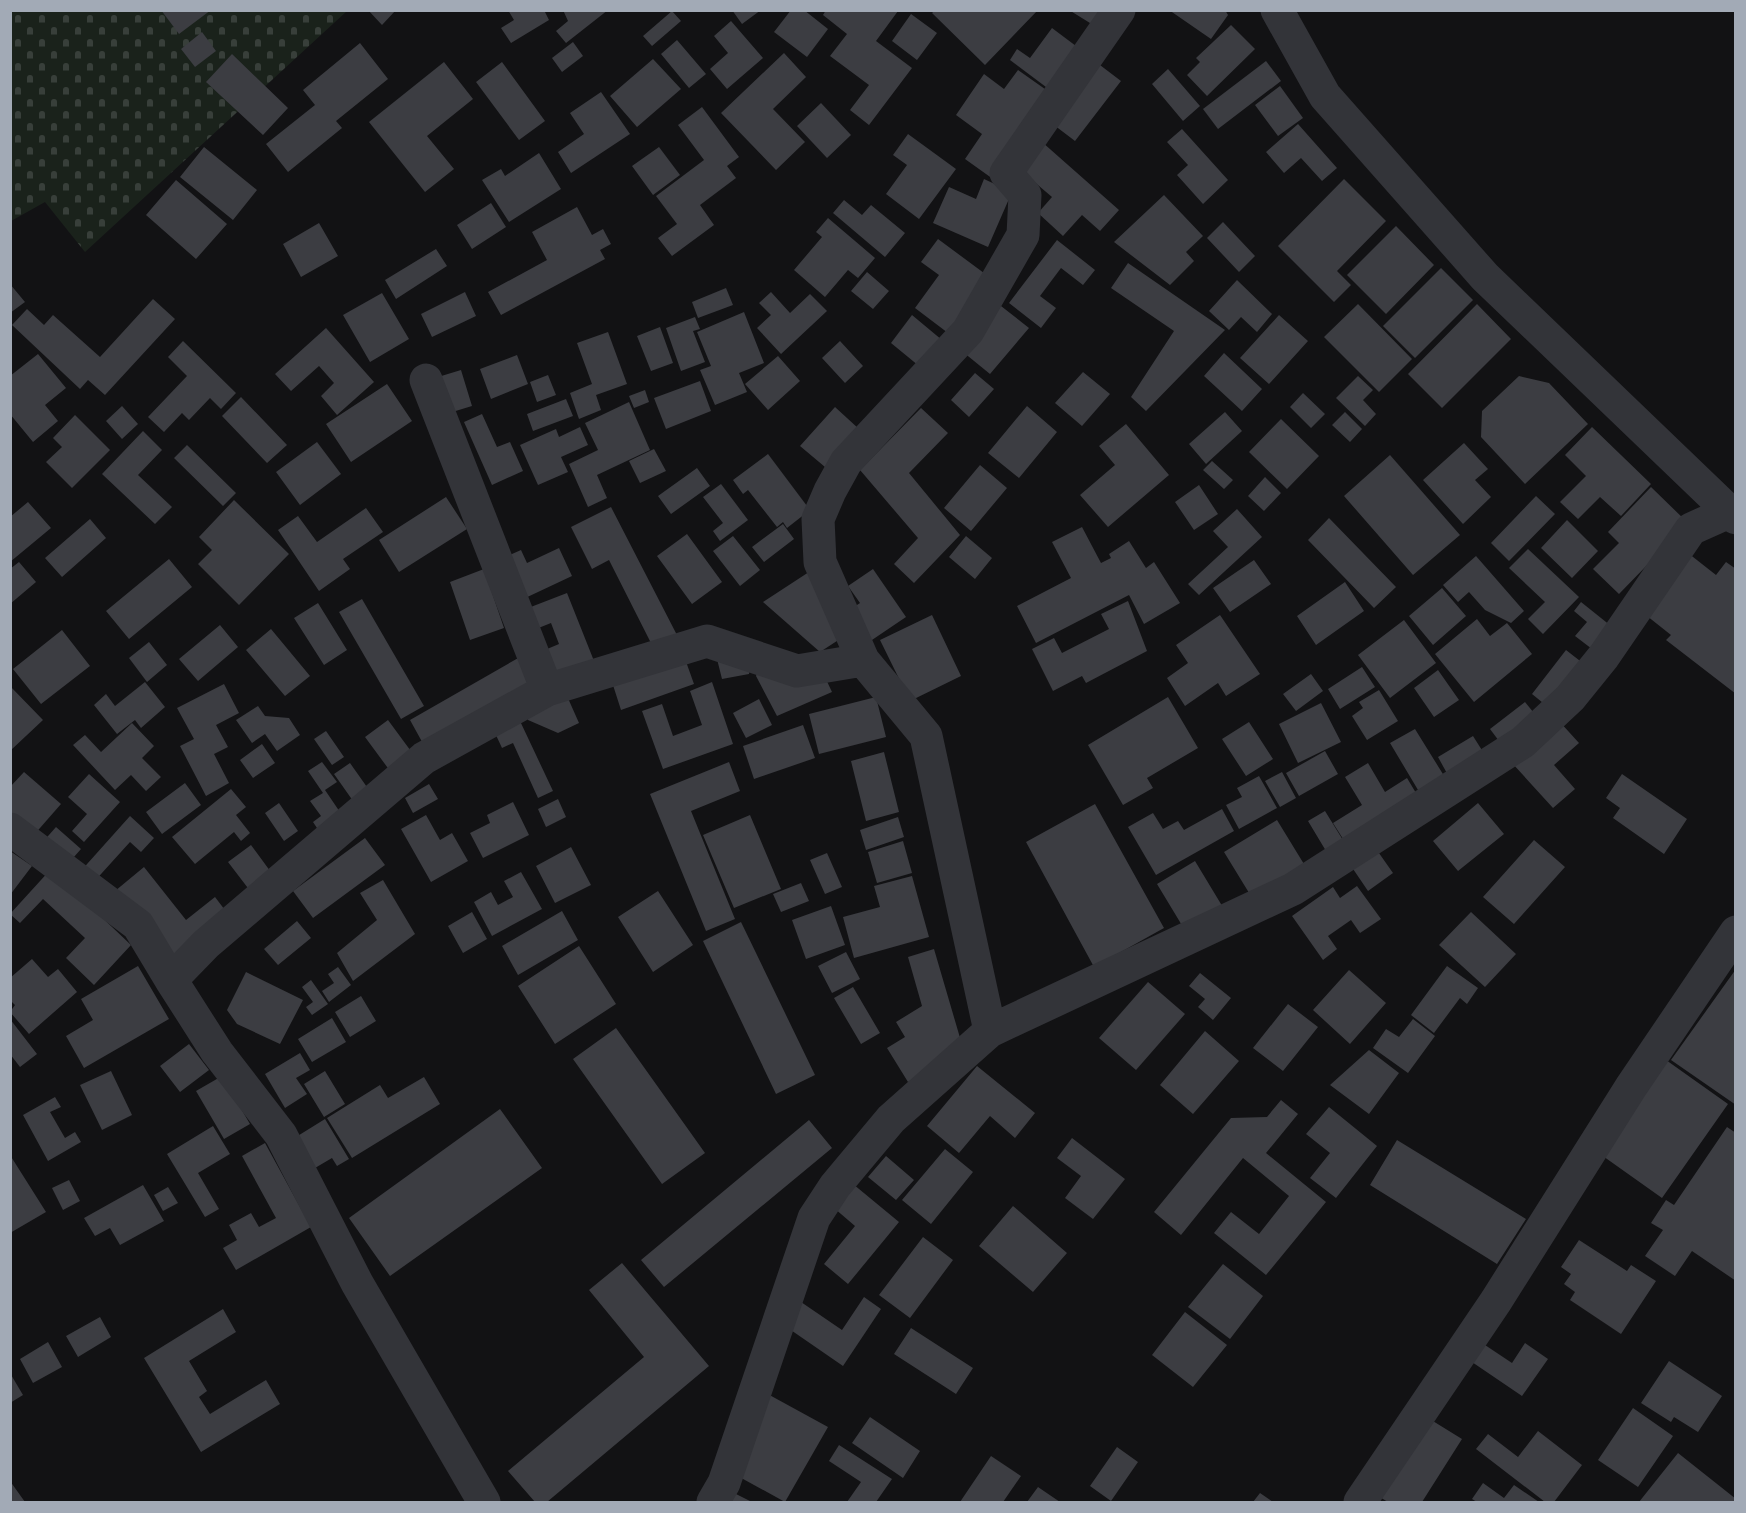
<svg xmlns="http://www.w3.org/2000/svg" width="1746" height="1513" font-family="'Nunito Sans',sans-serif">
	<defs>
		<pattern id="cemetery-stones" width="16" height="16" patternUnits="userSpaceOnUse" patternTransform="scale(1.5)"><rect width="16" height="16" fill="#1a221b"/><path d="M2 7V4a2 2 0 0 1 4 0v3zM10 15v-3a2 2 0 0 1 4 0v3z" fill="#383f3a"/></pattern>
	</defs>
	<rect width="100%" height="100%" fill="#121214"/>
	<path fill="url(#cemetery-stones)" d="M11,11H347L85,252L45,202L11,221Z"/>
	<path fill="#3c3d42" d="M161,10H211L179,34Z
		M368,10H396L382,25Z
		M508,10H544L549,20L511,43L501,28L514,20Z
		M563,10H608L566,43L556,31L568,21Z
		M732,10H761L742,24Z
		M791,10H804L828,29L807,57L774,32Z
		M826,10L898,11L876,41L912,68L869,125L850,110L869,85L830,56L847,34L823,15Z
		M935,10H1038L985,65L932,13Z
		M1069,10H1109L1098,28Z
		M1169,10H1225L1228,15L1211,39Z
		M672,11L681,21L652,46L643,36Z
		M911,14L937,33L917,60L892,41Z
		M731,21L763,58L727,89L710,69L728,53L714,36Z
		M1231,25L1255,49L1207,96L1187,75L1200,62L1196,58Z
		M1052,28L1084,52L1054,93L1010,60L1017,49L1030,58Z
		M202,32L216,51L195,67L181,49Z
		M677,40L706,74L689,88L661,54Z
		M573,42L583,56L562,72L552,58Z
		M360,43L388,79L336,121L342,128L288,172L266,144L315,105L303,90Z
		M784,53L806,77L773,109L805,142L776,170L721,113Z
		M232,54L288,108L263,135L206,82Z
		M653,59L681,89L637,127L610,96Z
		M1266,61L1281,81L1218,129L1203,109Z
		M444,62L473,99L427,136L454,169L425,192L369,122Z
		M502,62L545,121L519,140L476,82Z
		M1096,62L1121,81L1075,141L1050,122Z
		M1168,69L1200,106L1183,121L1152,84Z
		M1018,70L1052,94L993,179L965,159L982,134L956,115L984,74L1004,89Z
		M1280,86L1303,118L1278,136L1255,105Z
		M601,92L630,134L571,173L558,152L584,134L570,113Z
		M821,103L851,135L827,158L797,126Z
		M702,107L739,157L727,166L736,178L700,205L714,225L672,256L658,238L677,224L656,196L704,160L678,125Z
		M1298,124L1337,168L1322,181L1301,158L1284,173L1266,152Z
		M1182,129L1228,180L1203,204L1177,175L1188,165L1167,142Z
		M908,134L956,169L919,219L886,194L907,165L893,155Z
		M1042,142L1119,210L1100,231L1082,215L1063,236L1038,213L1052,197L1019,169Z
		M204,147L257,190L233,220L180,177Z
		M659,147L680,175L653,195L632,166Z
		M539,153L561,189L509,222L482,180L501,169L505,176Z
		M984,179L1012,192L988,247L933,223L949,187L976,199Z
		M1344,179L1386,221L1337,271L1351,285L1334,302L1278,246Z
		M176,180L227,224L196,259L146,215Z
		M1164,195L1203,236L1186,252L1194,261L1170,285L1114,242Z
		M844,200L862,215L871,205L905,233L885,257L833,213Z
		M491,203L506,227L472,249L457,225Z
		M577,207L592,235L603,229L611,244L600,250L605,259L501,315L488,292L547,260L532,232Z
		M828,218L875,258L858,278L848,270L825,297L794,270L822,237L816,232Z
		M1223,222L1255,256L1239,272L1207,238Z
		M319,223L338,256L301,277L283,244Z
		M1396,226L1434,265L1386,314L1347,275Z
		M938,239L988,276L948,333L915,308L939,275L921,262Z
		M1057,240L1095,270L1083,285L1061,268L1040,296L1056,308L1041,328L1009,303Z
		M436,249L447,266L396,299L385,280Z
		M1128,263L1225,330L1146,411L1131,397L1174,331L1111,288Z
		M1441,268L1473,300L1415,358L1383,326Z
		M867,272L889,291L873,309L851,291Z
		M1237,280L1272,314L1257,332L1241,317L1229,330L1209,311Z
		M10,284L25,302L10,313Z
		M726,288L733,305L698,318L692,302Z
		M465,292L476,316L432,337L421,314Z
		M771,292L790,313L810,294L827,311L781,354L757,328L771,315L759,303Z
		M382,293L409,339L370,362L343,315Z
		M153,299L175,319L105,395L88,380L80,389L12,325L27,309L44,325L53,315L100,357Z
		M1358,304L1412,359L1379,392L1324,337Z
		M1477,304L1511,339L1442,408L1408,374Z
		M1001,306L1029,328L990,374L963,352Z
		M744,312L764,363L739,373L747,392L715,405L700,370L711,366L697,332Z
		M912,315L942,340L919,366L891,343Z
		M1279,315L1308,341L1269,384L1240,358Z
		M695,317L700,329L693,331L705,362L681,371L666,328Z
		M660,327L673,363L651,371L637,336Z
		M326,328L374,382L337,415L321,396L334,383L319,366L291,391L275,374Z
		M608,332L627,384L596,395L601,410L579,419L570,393L592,384L577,343Z
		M183,341L236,393L221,409L210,398L189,420L182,413L164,432L148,417L187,376L168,357Z
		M840,341L863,366L845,383L822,358Z
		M1224,353L1262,389L1242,411L1204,376Z
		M38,354L66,388L45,405L58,421L33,442L10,414V376Z
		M517,355L528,384L491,399L480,369Z
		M778,356L800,381L768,410L745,384Z
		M461,370L472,406L449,413L438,377Z
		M1083,372L1110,394L1082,426L1055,403Z
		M975,373L994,389L969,417L951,400Z
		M548,375L556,395L537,402L530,382Z
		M1358,376L1373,390L1363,400L1376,414L1365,426L1336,398Z
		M1519,376L1549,383L1588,424L1525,484L1481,437L1482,411Z
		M700,381L711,411L666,429L654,398Z
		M387,384L412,421L351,462L326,424Z
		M645,390L649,402L634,408L629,396Z
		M1303,393L1325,414L1311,428L1290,407Z
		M241,397L287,445L267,463L222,416Z
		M566,399L573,416L533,431L527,414Z
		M629,402L650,450L597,475L607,498L588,507L569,464L598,450L585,423Z
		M122,406L138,424L122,439L106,421Z
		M1027,406L1057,432L1019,478L988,453Z
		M835,407L859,429L825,467L800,446Z
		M921,408L948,433L909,473L960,535L914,583L894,564L918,538L860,470Z
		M1225,412L1242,431L1206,464L1189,444Z
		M1345,412L1362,429L1350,442L1332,425Z
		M482,414L497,447L510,442L523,471L492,485L464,422Z
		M75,415L110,450L72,488L46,462L62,447L53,438Z
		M1281,419L1319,456L1287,489L1249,452Z
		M1126,424L1169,475L1108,527L1080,495L1115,465L1099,446Z
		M580,427L588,445L561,457L568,472L538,485L520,445L556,429L559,437Z
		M1592,427L1651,484L1621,516L1600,497L1578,519L1560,502L1586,476L1565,455Z
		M143,431L162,450L138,475L172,507L155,524L102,474Z
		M317,442L341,474L300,505L276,472Z
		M1464,443L1488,469L1475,480L1491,497L1463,524L1423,480Z
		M187,445L236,493L223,506L174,458Z
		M654,449L666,471L640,483L629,461Z
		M768,454L810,510L787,528L783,522L777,527L748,490L743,494L733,480Z
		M1390,455L1460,535L1413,575L1344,496Z
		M1212,461L1233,480L1224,489L1203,470Z
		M980,465L1007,488L971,531L944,508Z
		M697,468L710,486L671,514L658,496Z
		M1265,477L1281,493L1264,511L1248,496Z
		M721,484L748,520L720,541L713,531L723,523L703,497Z
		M1199,485L1218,514L1194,530L1175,502Z
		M1651,487L1688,523L1619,594L1593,569L1619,543L1608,532Z
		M1536,496L1555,514L1509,561L1491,543Z
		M446,497L467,529L399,572L379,540Z
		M234,500L289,554L239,605L198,564L212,550L199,537Z
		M28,502L51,528L10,562V517Z
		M611,507L678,637L654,649L609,560L592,569L571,527Z
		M366,508L383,532L343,559L350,569L319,591L278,530L298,516L317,542Z
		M1237,509L1262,537L1199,595L1188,584L1228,547L1213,531Z
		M1329,518L1396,587L1374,608L1308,540Z
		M90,519L106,538L62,577L45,558Z
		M1567,520L1598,551L1572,578L1541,548Z
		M783,524L794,539L764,562L752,547Z
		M1082,527L1101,563L1111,558L1109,554L1129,541L1146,568L1154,562L1180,603L1144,624L1129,595L1036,643L1017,606L1071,578L1052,542Z
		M687,534L722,582L692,604L657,556Z
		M733,536L760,570L740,586L713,551Z
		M966,536L992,558L975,579L949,557Z
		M559,548L572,576L521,600L501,559L521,550L527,563Z
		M1528,549L1579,597L1543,634L1528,619L1545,602L1509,568Z
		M1688,553L1716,575L1726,562L1736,569V694L1666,640L1671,635L1642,612Z
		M1476,556L1524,611L1511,623L1485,610L1469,592L1458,602L1443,585Z
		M169,559L192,587L129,639L106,611Z
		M1254,560L1271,584L1230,612L1213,588Z
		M19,562L36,582L10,604V569Z
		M484,569L504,628L470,640L450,582Z
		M873,569L906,617L869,642L848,611L860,603L848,586Z
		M812,570L843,637L820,652L763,602Z
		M1345,582L1364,611L1316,645L1297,616Z
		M1442,588L1466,616L1433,645L1409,616Z
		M567,593L596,666L553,684L540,652L559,644L551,623L531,631L523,610Z
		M362,599L424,706L401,719L339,612Z
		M1128,601L1147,651L1086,683L1082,676L1053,691L1032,649L1054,638L1062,653L1109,629L1101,614Z
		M1581,602L1611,626L1592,649L1575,636L1587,622L1574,611Z
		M318,603L347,650L324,665L294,618Z
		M932,615L961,676L910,701L880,640Z
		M1220,615L1260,674L1226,696L1218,683L1185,706L1167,678L1188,663L1176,645Z
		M1477,619L1490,636L1507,623L1532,654L1474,702L1435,654Z
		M1404,620L1436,663L1390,698L1358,655Z
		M220,625L238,647L198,681L179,659Z
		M271,629L310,676L285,696L246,650Z
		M62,630L90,666L41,704L13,669Z
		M149,642L167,665L147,682L129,658Z
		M1566,650L1584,664L1548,707L1532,694Z
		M715,651L751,659L749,674L722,679Z
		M684,656L694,684L621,710L612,682Z
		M520,657L536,686L426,749L410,720Z
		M760,662L824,675L832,692L777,716L756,676Z
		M1362,667L1375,687L1340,709L1328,689Z
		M1438,670L1459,700L1434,717L1414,688Z
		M1311,674L1323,691L1296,711L1283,694Z
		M145,682L165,707L141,728L135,720L117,734L94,705L106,694L115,706Z
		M712,682L733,744L663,769L642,711L662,704L673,736L702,725L690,691Z
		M224,684L239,713L216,725L228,747L214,754L229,783L206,796L180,746L194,739L177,708Z
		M10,686L43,720L10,751Z
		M1379,690L1398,721L1367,740L1352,716L1363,708L1359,702Z
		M567,696L579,723L558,733L528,720L526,715Z
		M876,697L886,737L819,754L809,714Z
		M1168,697L1198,748L1147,778L1153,788L1123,805L1088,745Z
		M759,699L772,725L746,738L733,713Z
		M1525,702L1538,718L1502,745L1490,729Z
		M1321,703L1341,742L1298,763L1279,724Z
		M258,706L265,716L289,718L300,735L277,751L265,734L252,743L236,720Z
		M388,720L416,758L393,775L365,737Z
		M520,721L553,791L538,798L513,743L502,748L495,733Z
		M1559,721L1579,743L1554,765L1575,789L1553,808L1512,763Z
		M1249,722L1273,759L1246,776L1222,739Z
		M132,723L154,746L142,758L161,777L146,791L131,775L115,790L73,745L85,735L101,752Z
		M803,725L815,758L754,779L743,746Z
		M1415,729L1446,779L1421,795L1390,743Z
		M326,731L344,757L332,765L314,739Z
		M1473,736L1485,755L1449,777L1438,757Z
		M262,744L275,763L253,778L240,760Z
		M1325,751L1338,774L1299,796L1286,773Z
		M884,752L899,812L866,821L851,761Z
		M322,762L337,782L325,790L346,821L323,837L313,822L321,816L310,801L323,793L308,771Z
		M729,762L740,791L691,811L735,919L706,931L650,794Z
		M350,763L374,797L358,808L334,774Z
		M1368,763L1385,792L1407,778L1419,798L1345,842L1333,823L1362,805L1345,777Z
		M24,772L61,804L33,836L10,815V787Z
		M1282,772L1296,798L1280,807L1265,781Z
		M89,774L120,802L84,842L72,831L87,814L68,797Z
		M1622,774L1687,819L1664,854L1613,818L1620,808L1606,798Z
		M1259,776L1277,808L1239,829L1226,805L1242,797L1237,788Z
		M185,783L201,805L162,834L146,812Z
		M429,784L438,799L413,813L405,798Z
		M231,789L246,807L236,815L250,833L241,841L234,832L195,864L172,837Z
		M558,799L566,817L546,827L538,809Z
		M513,802L529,835L483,858L470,833L490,823L487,815Z
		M279,803L298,831L284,841L265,813Z
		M1478,803L1504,834L1458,871L1433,841Z
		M1095,804L1164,928L1094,967L1026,842Z
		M1222,809L1234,831L1156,875L1128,827L1153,813L1163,829L1178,821L1184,830Z
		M1325,811L1346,845L1329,856L1308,821Z
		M426,815L440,840L452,833L468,861L431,882L401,829Z
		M750,815L781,889L734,908L703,835Z
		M130,816L154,838L141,852L130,842L92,884L79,873Z
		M898,817L904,837L866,850L860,830Z
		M1277,820L1307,869L1254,901L1224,852Z
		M56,827L81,849L66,866L41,844Z
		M365,838L385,865L313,918L293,891Z
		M1534,840L1565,867L1514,924L1483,897Z
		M903,841L912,873L877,883L868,852Z
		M251,845L276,879L254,896L228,862Z
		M1374,846L1393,873L1368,891L1349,863Z
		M571,847L591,885L555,903L536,866Z
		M10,851L32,866L10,895Z
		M827,853L842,887L825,894L810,860Z
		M1195,861L1224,909L1186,932L1157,884Z
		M144,867L186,920L215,897L231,918L172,965L115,891Z
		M51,869L131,945L94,985L66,958L85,938L43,899L20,923L10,914Z
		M521,872L542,909L492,936L474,902L491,892L498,905L513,897L504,881Z
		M912,876L929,937L854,958L843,917L880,907L874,886Z
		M383,880L415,934L353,981L337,953L377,920L360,893Z
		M801,883L809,901L781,912L773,894Z
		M1357,886L1381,919L1360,933L1351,920L1328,936L1337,949L1323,960L1292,916L1333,887L1340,898Z
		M658,891L693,945L653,972L618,917Z
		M831,906L845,945L806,959L792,920Z
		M562,911L578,940L518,975L502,946Z
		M472,912L487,939L463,953L448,926Z
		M1471,912L1516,954L1485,987L1439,945Z
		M297,921L311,938L278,965L264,949Z
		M741,922L815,1075L776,1094L703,941Z
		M579,946L616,1004L555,1044L518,986Z
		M934,949L963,1048L908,1082L887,1048L905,1037L896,1022L922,1006L908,957Z
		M846,952L860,979L832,993L818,966Z
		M32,959L48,977L58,969L77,992L29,1034L10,1012L15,1005L10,1000V978Z
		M138,966L169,1019L84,1068L66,1036L93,1020L81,999Z
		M1447,966L1478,988L1467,1004L1460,998L1434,1033L1411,1015Z
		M338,967L351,985L329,1002L322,991L334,983L328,974Z
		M1736,969V1105L1671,1060Z
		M1349,970L1386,1003L1350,1044L1313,1010Z
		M246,972L303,1000L280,1044L237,1024L227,1010Z
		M1200,973L1231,998L1213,1020L1198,1007L1205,999L1189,986Z
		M311,980L328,1004L312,1015L306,1007L313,1002L302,987Z
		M1148,982L1185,1014L1136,1070L1099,1038Z
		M853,987L880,1033L861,1044L834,998Z
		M361,996L376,1021L350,1037L335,1012Z
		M1288,1004L1318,1027L1283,1071L1253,1048Z
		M332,1018L346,1042L312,1062L298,1039Z
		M10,1019L37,1054L20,1067L10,1054Z
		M1413,1019L1435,1036L1408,1073L1373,1048L1386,1029L1399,1037Z
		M616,1028L705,1153L662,1184L573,1059Z
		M1205,1031L1239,1061L1193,1114L1160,1085Z
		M189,1044L209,1070L180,1092L160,1066Z
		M1369,1050L1399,1073L1369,1114L1330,1085Z
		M300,1053L310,1070L296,1078L307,1094L285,1108L265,1074Z
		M1666,1060L1728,1104L1662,1198L1600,1154Z
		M977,1066L1035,1113L1015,1138L990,1116L959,1153L927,1126Z
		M111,1071L132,1115L102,1130L80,1085Z
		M325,1071L345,1104L324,1117L304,1084Z
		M222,1076L250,1124L224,1139L196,1091Z
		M424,1077L440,1104L352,1158L327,1118L380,1085L388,1098Z
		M55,1097L61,1107L50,1112L65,1138L75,1132L81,1142L48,1161L23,1115Z
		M1281,1100L1298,1114L1266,1153L1326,1202L1266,1275L1214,1233L1231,1212L1259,1234L1289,1196L1243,1158L1181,1235L1154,1212L1231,1118L1267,1117Z
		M1329,1107L1377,1146L1336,1198L1310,1178L1330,1153L1306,1134Z
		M500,1109L542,1168L390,1276L349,1218Z
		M325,1119L349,1159L337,1166L332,1158L315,1168L296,1137Z
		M809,1120L832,1148L664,1287L641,1260Z
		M213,1126L230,1154L198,1173L219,1209L205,1217L167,1154Z
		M1727,1127L1736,1133V1281L1692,1251L1675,1276L1645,1256L1663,1230L1651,1223L1666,1200L1674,1205Z
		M1072,1138L1125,1179L1093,1219L1065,1198L1081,1176L1057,1158Z
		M1397,1140L1526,1219L1497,1264L1370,1185Z
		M265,1143L311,1227L236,1270L223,1248L237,1240L229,1225L251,1213L259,1227L276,1218L242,1156Z
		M945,1149L973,1172L931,1224L902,1200Z
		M10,1155L46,1212L10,1233Z
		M886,1156L914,1180L896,1200L868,1177Z
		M69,1180L80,1201L63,1210L52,1188Z
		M853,1184L899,1222L848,1284L824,1264L855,1226L834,1208Z
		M143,1185L164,1221L120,1245L110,1228L95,1236L84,1218Z
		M168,1187L178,1203L163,1211L154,1195Z
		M1013,1206L1067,1253L1033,1292L979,1246Z
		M923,1237L953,1260L910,1318L879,1295Z
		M1579,1240L1627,1271L1631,1265L1656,1281L1621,1334L1570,1300L1575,1292L1564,1284L1571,1274L1561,1267Z
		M622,1263L709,1366L547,1502H535L508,1471L644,1357L589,1290Z
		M1223,1264L1263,1296L1230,1339L1188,1307Z
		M864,1297L881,1309L843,1366L785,1326L801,1302L842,1330Z
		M223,1309L236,1332L189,1361L207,1391L199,1397L210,1414L266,1380L280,1404L201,1452L144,1358Z
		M1185,1312L1227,1345L1193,1387L1152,1355Z
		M100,1317L111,1337L78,1357L66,1336Z
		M911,1328L973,1368L956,1394L894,1354Z
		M48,1342L62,1367L33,1383L20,1359Z
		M1482,1343L1512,1363L1525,1343L1548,1359L1522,1396L1469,1360Z
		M1669,1361L1722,1396L1698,1432L1674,1417L1671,1422L1641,1403Z
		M10,1373L23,1395L10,1403Z
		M764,1392L828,1427L785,1502L734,1474Z
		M1633,1408L1673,1436L1638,1487L1598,1460Z
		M870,1417L920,1451L903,1478L852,1443Z
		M1428,1418L1462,1439L1422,1502H1388L1378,1496Z
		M1538,1431L1582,1465L1554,1502H1545L1476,1449L1488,1434L1518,1457Z
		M839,1445L892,1479L876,1502H847L861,1482L829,1461Z
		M1117,1447L1138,1462L1111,1501L1090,1486Z
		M1678,1453L1736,1499V1502H1639Z
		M991,1456L1021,1476L1003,1502H960Z
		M10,1481L25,1502H10Z
		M1483,1483L1504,1498L1514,1485L1539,1502H1477L1472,1499Z
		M1038,1487L1060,1502H1027Z
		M726,1489L752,1502H720Z
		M1260,1493L1273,1502H1253Z"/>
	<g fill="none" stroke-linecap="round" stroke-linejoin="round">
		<path stroke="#333439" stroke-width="33" d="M1277,10L1325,96L1485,277L1736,518
			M426,380L547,690
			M863,660L820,562L818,519L830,491L846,462L968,331L1023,235L1025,195L1006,173L1119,10
			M10,829L138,925L171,980L206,944L424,758L547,690L707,641L797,671L863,660L926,736L990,1031L1293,889L1523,742L1570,698L1604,656L1691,529L1729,512
			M171,980L217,1052L281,1135L357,1283L484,1502
			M713,1502L724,1483L814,1218L835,1186L891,1119L990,1031
			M1360,1502L1496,1301L1631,1087L1736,932"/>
	</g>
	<rect width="1746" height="1513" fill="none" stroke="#a2aab6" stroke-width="24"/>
</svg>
